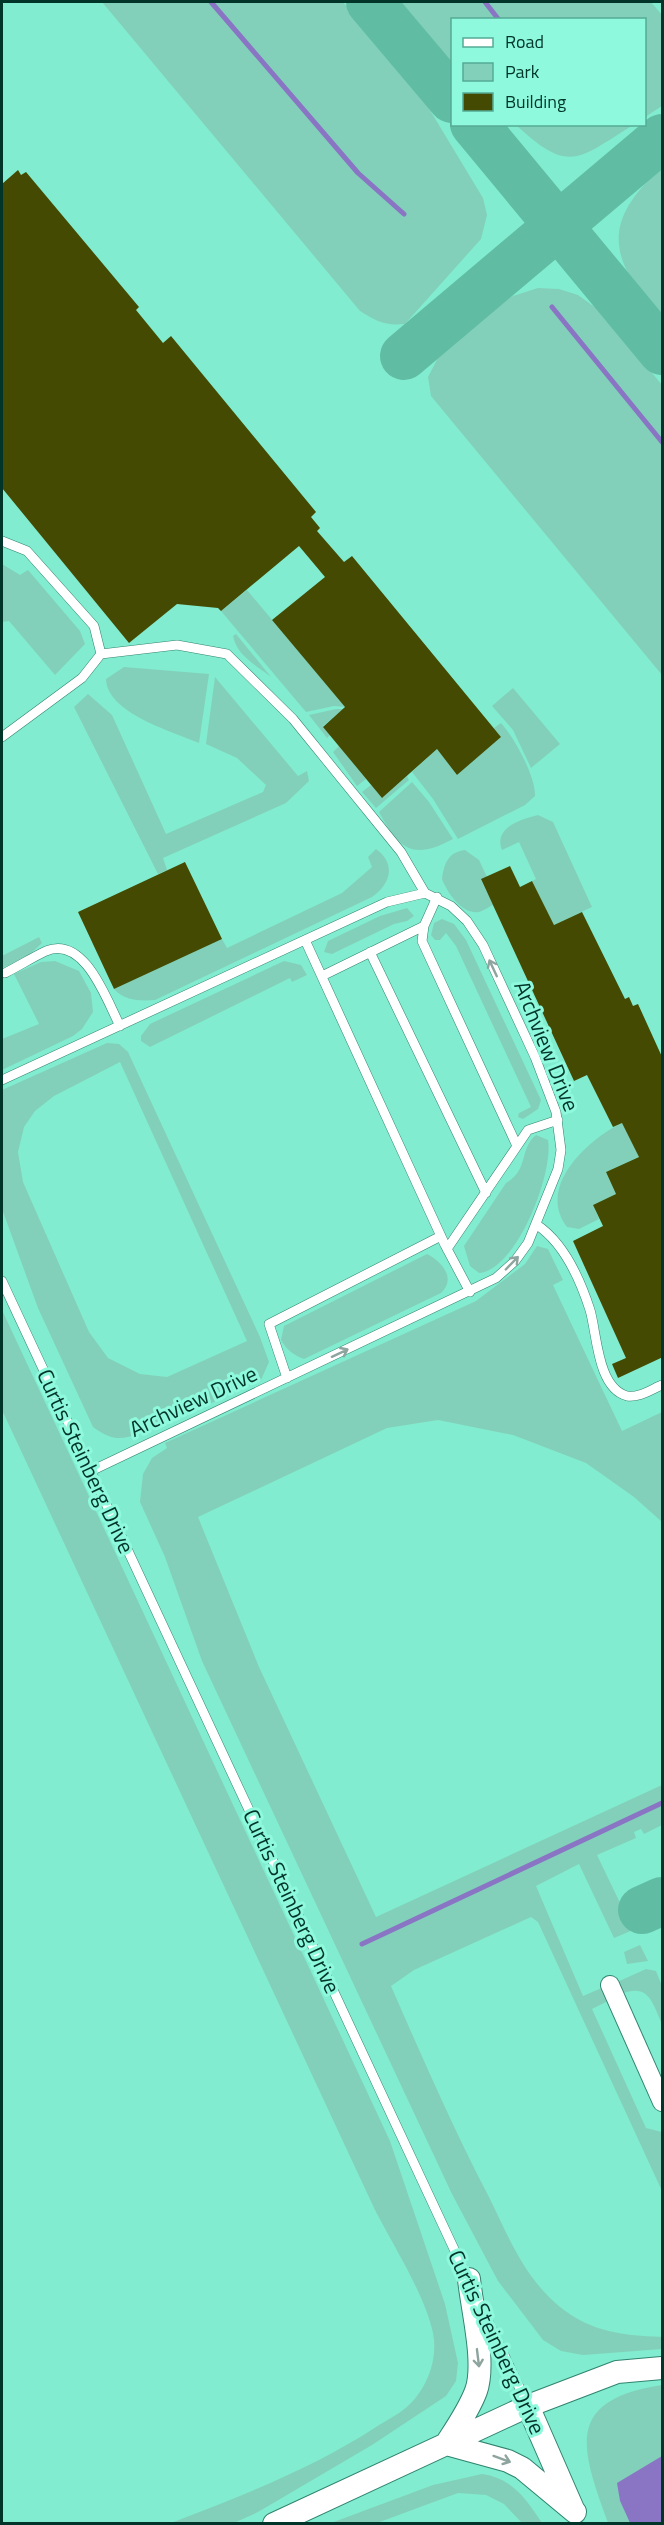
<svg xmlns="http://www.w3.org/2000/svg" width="664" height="2525" font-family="'Titillium Web',sans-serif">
	<rect width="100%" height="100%" fill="#81eccf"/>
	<path fill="#83d0ba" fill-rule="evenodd" d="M102,2H343L419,92L483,198L487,215L481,239L405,324C385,326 376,321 360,311Z
		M397,2H651L662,15V106L645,117L644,20H452V66Z
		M516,125H633C577,160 569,174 516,125Z
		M662,167V321C612,261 597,226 662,167Z
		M538,288L559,289L578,295L603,313L662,385V675L431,396L428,377L441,352L498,304L513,296Z
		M2,564L20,575L28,570L80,631L85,644L55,675L9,621L2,622Z
		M247,590L345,707L334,706L306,712L221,611Z
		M236,634L271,677C256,665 237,656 233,636Z
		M124,667L209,674L199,743C171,731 107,713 106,679Z
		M215,677L298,776L307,771L309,781L286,803L163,858L167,870L158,874L74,707L88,694L112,715L166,834L263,792L266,785L237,758L206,744Z
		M513,688L560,744L531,768L513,730L492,706Z
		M336,709H343L323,726L330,735L327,738L309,715Z
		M501,723C514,737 536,777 535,796L525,805L458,839L433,799L412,772L437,749L457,775L501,737L494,728Z
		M339,746L366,779L357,786L333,752Z
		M407,776L409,780L376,808L362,792L371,785L382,798Z
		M412,782L429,802L453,839C414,860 400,851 379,812Z
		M538,815L553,822L592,907L554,925L532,881L536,879L519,842L502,850C493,828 521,819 538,815Z
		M376,849C397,864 390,885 372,897L155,1000C140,1001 125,1001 114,989L222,939L227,948L342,893L372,867L368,857Z
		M465,850L479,860L487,877L481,880L493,905C489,907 483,911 479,912C462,915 447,892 442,879C444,864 448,852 465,850Z
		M407,908L414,916L407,921L394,924L332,954L324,952L328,941L380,916Z
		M442,919L454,924L466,940L541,1100L538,1109L523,1119L518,1117L519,1113L531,1107L456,946L446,933L440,940H435L431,935L434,923Z
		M39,937L42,943L25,959L2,968V956Z
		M55,961L79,971L91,993L93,1012L82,1029L73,1036L2,1070V1039L39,1024L14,974L41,962Z
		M284,961L301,965L307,975L292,982L290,978L150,1047L141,1041V1036L150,1024Z
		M107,1043L119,1044L128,1052L260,1337L269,1362L261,1380L158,1428L156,1426C130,1437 118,1446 93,1427L38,1308L2,1209V1090ZM120,1062L247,1341L167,1377L140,1374L108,1358L89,1332L23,1182L18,1152L24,1127L35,1111L54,1096Z
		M622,1123L662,1146L606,1172L616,1194L593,1205L599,1219L579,1229L567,1227C536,1187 588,1139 622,1123Z
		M536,1135L548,1140C554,1172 517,1270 479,1273L470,1266L464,1246L506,1183C529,1170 519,1149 536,1135Z
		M537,1246L548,1249L563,1280L553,1285L622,1431L662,1412V1522L634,1497L586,1463L513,1435L438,1420L387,1428L198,1517L259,1667L376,1917L662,1785V1825L644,1834L641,1829L634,1832L636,1838L597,1855L633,1930L614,1938L579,1864L536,1886L583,1996L604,1987L610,2000L592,2009L646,2128L662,2132V2191L538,1922L531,1917L414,1970L391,1986C422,2057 453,2128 489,2197C509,2238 524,2277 560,2307C593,2333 623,2335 662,2337V2349L583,2355L561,2351L543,2340L498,2281L452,2194L202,1661L165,1557L140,1502L143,1474L152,1458L167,1448L165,1443L476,1301L525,1264Z
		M427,1254C441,1261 457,1278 441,1293L304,1359C293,1355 287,1350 281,1340L284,1326Z
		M2,1310L390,2141L445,2304L458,2363L456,2381L446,2396L372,2445L258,2512L234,2523H171C242,2496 313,2468 376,2427C387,2420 401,2413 410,2404C428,2386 438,2358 433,2333C425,2295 393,2245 375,2210L2,1410Z
		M640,1945L648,1961L627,1964L624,1952Z
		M646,1969L656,1971L662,1986V2024C652,2002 649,1983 621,1994L615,1983Z
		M662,2385V2456L618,2484L620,2501L630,2523H608C581,2449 563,2400 662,2385Z
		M482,2474C512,2478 526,2499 542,2523H522L504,2504L486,2495L458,2493L377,2523H331L433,2485Z"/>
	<path fill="#8975c4" d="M662,2456V2523H630L620,2501L617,2483Z"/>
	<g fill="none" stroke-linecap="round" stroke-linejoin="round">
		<path stroke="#8975c4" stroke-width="5" d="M211,2L358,173L404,214
			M485,2L499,20
			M552,307L662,442
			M362,1944L662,1803"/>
		<path stroke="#60bda4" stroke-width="48" d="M370,2L452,99
			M474,124L662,351
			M404,356L662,138
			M642,1910L662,1901"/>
	</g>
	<path fill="#454a02" d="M18,170L21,175L26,172L139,307L136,310L163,343L171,336L316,512L311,517L320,528L317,531L344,562L352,556L501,737L457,775L437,749L382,798L323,727L345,707L272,620L325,577L299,546L221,611L218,608L177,604L129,643L2,488V184Z
		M185,862L222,939L114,989L78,912Z
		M510,866L520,887L532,881L554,925L582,912L625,999L629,997L633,1006L638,1004L663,1059V1357L618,1378L612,1364L626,1358L573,1241L603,1226L593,1205L616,1194L606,1172L639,1157L622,1123L613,1127L587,1075L574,1081L481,879Z"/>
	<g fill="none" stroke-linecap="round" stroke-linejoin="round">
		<defs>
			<path id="service" d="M2,541L27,551L94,626L101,654L82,678L2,737
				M101,654L177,645L227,654L293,719L401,852L425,893
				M437,897L424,926L422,941L517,1146
				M305,940L445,1245L470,1292
				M370,952L486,1193
				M5,973C19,966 33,957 46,951C85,935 107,1001 120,1026
				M322,976L424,926
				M2,1080L387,902L425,893L451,906L467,921L483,945L535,1057L556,1112L561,1150L558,1169L528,1243L515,1261L496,1278L91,1471
				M537,1225C564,1243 580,1279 590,1310C597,1333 597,1388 627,1396C639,1398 652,1389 662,1385
				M447,1249L528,1130L558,1120
				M2,1281L468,2279
				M287,1378L269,1324L441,1236
				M482,2308L528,2406"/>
			<path id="minor" d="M610,1985L662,2102"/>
			<path id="tertiary" d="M528,2406L573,2509
				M446,2444C457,2427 469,2410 476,2391C486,2363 472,2310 469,2279
				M446,2444L508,2461L522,2468L575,2512
				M274,2524L528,2406L617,2372L662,2368"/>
		</defs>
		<use href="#service" stroke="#30846f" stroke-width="10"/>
		<use href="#minor" stroke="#30846f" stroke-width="20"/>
		<use href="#tertiary" stroke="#30846f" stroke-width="24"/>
		<use href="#service" stroke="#fff" stroke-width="9"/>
		<use href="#minor" stroke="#fff" stroke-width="18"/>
		<use href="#tertiary" stroke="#fff" stroke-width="22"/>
	</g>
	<defs><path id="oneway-shaft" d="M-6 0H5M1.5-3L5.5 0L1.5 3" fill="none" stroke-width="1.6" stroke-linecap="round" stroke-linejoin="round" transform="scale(1.5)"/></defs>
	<g stroke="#8da49f">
		<use href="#oneway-shaft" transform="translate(493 968) rotate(-115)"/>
		<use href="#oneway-shaft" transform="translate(512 1263) rotate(-46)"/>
		<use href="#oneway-shaft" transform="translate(340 1353) rotate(-25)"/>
		<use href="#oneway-shaft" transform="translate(478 2358) rotate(83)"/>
		<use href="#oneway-shaft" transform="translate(502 2459) rotate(20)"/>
	</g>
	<g text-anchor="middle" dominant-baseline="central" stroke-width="6" stroke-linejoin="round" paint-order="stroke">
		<g font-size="22" fill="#02352a" stroke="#8ef9dc">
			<text transform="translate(547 1046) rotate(68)">Archview Drive</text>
			<text transform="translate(193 1401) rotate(-25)">Archview Drive</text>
			<text transform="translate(86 1461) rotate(65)">Curtis Steinberg Drive</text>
			<text transform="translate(292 1901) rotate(65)">Curtis Steinberg Drive</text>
			<text transform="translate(497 2342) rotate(65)">Curtis Steinberg Drive</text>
		</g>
	</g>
	<rect width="664" height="2525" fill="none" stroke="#02352a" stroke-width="6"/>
	<rect x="451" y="18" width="195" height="108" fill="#8ef9dc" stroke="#56ab95" stroke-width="1.5"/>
	<rect x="463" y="38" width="30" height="9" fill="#ffffff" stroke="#56ab95" stroke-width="1.5"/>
	<text x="505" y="48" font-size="18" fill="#02352a">Road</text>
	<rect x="463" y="63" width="30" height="18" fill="#83d0ba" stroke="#56ab95" stroke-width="1.5"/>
	<text x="505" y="78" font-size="18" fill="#02352a">Park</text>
	<rect x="463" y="93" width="30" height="18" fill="#454a02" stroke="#56ab95" stroke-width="1.5"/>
	<text x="505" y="108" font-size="18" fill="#02352a">Building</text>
</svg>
